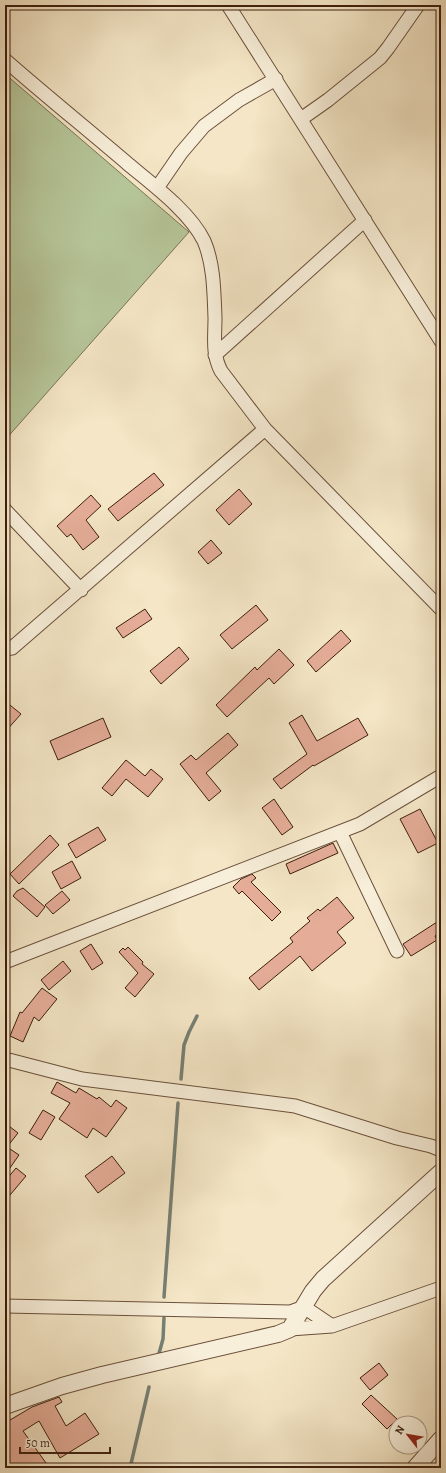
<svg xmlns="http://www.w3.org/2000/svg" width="446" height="1473" font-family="Alegreya,serif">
	<rect width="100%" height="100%" fill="#f4e6c6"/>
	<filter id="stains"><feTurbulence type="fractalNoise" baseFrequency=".005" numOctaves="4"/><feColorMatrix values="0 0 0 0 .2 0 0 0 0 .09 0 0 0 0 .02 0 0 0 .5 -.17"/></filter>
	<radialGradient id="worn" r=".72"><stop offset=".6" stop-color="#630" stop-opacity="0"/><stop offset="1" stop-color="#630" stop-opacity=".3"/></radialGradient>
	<path fill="#b6c699" stroke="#7a7253" d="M5,74L189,232L5,440Z"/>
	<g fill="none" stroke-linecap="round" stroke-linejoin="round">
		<path stroke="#767f74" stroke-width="3.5" d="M181,1079L184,1045L189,1032L197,1016
			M164,1297L178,1103
			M158,1357L163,1339L164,1318
			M130,1468L149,1387"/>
	</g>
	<path fill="#e5ad98" stroke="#3d1e0d" d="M154,473L164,485L118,521L108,509Z
		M239,489L252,504L229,525L216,510Z
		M91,495L101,506L86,520L99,537L83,550L71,534L67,537L57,526Z
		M211,540L222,553L208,564L198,552Z
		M256,605L268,620L232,649L220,635Z
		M145,609L152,619L123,638L116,628Z
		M341,630L351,641L316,672L307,661Z
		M179,647L189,659L161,684L150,671Z
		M279,649L294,665L274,684L269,678L227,717L216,705L255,667L257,670Z
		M5,701L21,714L5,732Z
		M302,715L317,741L358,718L368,735L314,766L313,765L281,789L273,779L307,754L289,723Z
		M103,718L111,737L58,760L50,741Z
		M228,733L238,745L206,773L221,791L209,801L180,764L191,755L196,760Z
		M126,760L145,776L151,769L163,779L148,797L126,779L112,796L102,788Z
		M274,799L293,827L282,835L262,808Z
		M420,809L438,843L418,853L400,819Z
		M98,827L106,840L76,858L68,844Z
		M50,835L59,845L19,884L10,874Z
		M333,843L338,853L290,874L286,864Z
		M72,861L81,878L61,889L52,872Z
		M252,874L256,878L251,882L281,912L272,921L242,891L239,894L233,887L241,879Z
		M23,888L45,907L37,917L13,896L17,891Z
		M62,891L70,900L53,914L45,905Z
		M337,897L354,918L337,932L346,943L312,971L300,956L259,990L249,978L293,942L290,938L310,921L307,918L318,909L320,911Z
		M437,922L441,928V932L435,936L437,940L411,956L403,944Z
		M91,944L103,963L92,970L80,951Z
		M128,947L143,962L142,964L154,974L135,997L125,988L138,973L119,952L123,948L125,950Z
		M63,961L71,971L49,990L41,980Z
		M42,988L57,999L39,1021L34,1017L23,1042L10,1036L20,1012L22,1013Z
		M57,1082L76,1093L79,1088L97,1099L99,1097L111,1107L116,1100L127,1108L106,1137L93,1128L87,1138L59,1119L70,1103L51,1093Z
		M43,1110L55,1117L41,1140L29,1133Z
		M5,1123L18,1133L7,1147L19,1155L5,1175Z
		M112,1156L125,1173L98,1193L85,1176Z
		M16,1168L26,1176L5,1201V1181Z
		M379,1363L388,1375L370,1390L360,1378Z
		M371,1395L397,1419L387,1429L362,1404Z
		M59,1397L62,1402L55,1406L66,1426L85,1413L99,1434L60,1458L39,1421L23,1431L46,1463L38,1468H5V1423L32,1407Z"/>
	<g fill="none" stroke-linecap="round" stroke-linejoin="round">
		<defs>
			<path id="minor" d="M228,5L441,341
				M5,60C45,95 87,129 128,164C152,184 190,212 204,241C214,264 214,293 215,318C215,337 212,354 221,371L265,429L441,609
				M301,119L328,100L380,58L388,48L418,5
				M157,188L181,153L204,126L239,100L276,79
				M215,355L365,220
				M5,510L81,590
				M5,649L12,648L265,429
				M340,832L397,951
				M5,962L360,824L441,776
				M5,1059L82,1079L295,1106L397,1138L431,1146L441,1150
				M5,1306L290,1312L304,1307L332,1326
				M290,1329L332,1326L441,1288"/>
			<path id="tertiary" d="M5,1406L62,1386L102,1375L278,1334L290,1329L313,1291L323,1279L441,1172
				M415,1468L441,1439"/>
		</defs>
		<use href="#minor" stroke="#6b503b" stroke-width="15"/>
		<use href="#tertiary" stroke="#6b503b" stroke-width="18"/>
		<use href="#minor" stroke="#f8efda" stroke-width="13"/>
		<use href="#tertiary" stroke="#f8efda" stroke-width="16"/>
	</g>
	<rect width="446" height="1473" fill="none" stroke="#f4e6c6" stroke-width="20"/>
	<rect x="6" y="6" width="434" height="1461" fill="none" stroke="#3d1e0d" stroke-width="2"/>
	<rect x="10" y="10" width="426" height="1453" fill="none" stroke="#3d1e0d"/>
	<g transform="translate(408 1435) rotate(301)"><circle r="19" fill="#f8efda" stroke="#ad9b88"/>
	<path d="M0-3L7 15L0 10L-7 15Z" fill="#8f2418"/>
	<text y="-6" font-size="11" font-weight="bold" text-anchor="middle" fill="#3d1e0d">N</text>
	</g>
	<path d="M20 1447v6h90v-6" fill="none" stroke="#3d1e0d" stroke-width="2"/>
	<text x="26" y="1447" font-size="12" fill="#3d1e0d" stroke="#f8efda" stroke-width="3" paint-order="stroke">50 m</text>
	<rect width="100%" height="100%" filter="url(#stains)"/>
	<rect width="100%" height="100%" fill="url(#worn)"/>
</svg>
